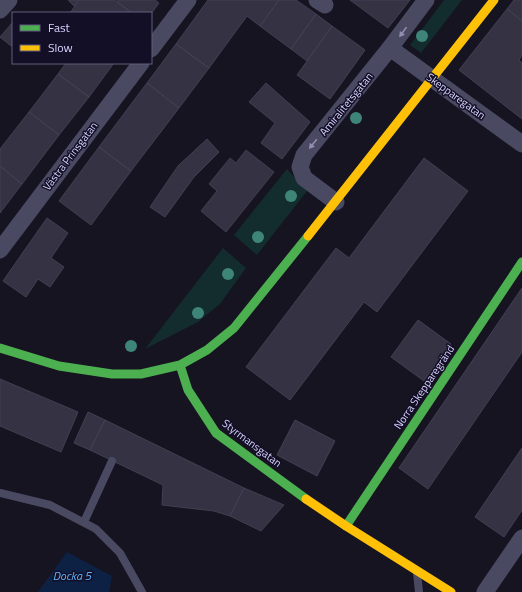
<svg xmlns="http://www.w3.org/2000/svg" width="522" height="592" viewBox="0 0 522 592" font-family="'Titillium Web',sans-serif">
<rect width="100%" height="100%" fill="#161421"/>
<path fill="#132c2d" d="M444 0H462L421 53 410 45Z
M287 169 307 191 257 255 234 235Z
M223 248 246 268 220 304 198 322 145 349Z"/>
<path fill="#0d2144" d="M67 552 112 576 109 592H38Z"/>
<path fill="#343243" stroke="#433f54" d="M68 0H79L74 6Z
M79 0H115L132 13H70Z
M118 0H155L159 3 151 14 132 13 117 2Z
M208 0H279L260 26 247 16 209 68 176 44Z
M279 0H296L316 14 291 49 260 26Z
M350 0H410L388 28Z
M514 0H522V21L507 9Z
M507 9 522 21V55L519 60 522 63V119L459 70Z
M316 14 332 26 307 61 291 49Z
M13 22V44L11 46 0 37Z
M332 26 365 50 330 99 297 75Z
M176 44 209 68 179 108 147 83Z
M66 63H114L89 97 58 74Z
M58 74 89 97 59 135 29 112Z
M147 83 179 108 131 171 99 147Z
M266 83 310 122 282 159 261 143 275 123 249 102Z
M29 112 59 135 22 184 0 166V149Z
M207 139 219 152 194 177 165 217 150 207 178 166Z
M99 147 131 171 91 225 59 201Z
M246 150 274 172 226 232 201 211 217 191 209 184 230 158 236 163Z
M424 158 468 191 377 312 364 302 290 400 246 367 336 248 349 258Z
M0 166 22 184 0 213Z
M47 218 68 233 51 258 64 267 50 287 38 279 26 297 3 281Z
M522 288V352L428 489 399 468Z
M418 320 451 344 424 381 391 357Z
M0 379 78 412 61 452 0 426Z
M88 412 105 420 90 450 74 443Z
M105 420 244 488 230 516 214 511 162 505 163 485 90 450Z
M295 420 335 441 317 476 277 455Z
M522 448V510L504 537 475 517Z
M244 488 284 505 261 531 230 516Z"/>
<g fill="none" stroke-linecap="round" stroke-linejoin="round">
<path stroke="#4a4962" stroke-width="8" d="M0 493 50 505 96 529 120 553 142 592
M84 522 112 461
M417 573 419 592"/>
<path stroke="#4a4962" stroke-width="17" d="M317 0 325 5
M0 10 9 0
M390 48 522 144
M151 49 188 0
M336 202 304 178 300 167 304 155 390 48 426 0
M0 250 141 63
M485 592 522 538"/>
<path stroke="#4caf50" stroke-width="9" d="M0 348 59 366 112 374H141L180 365 207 350 234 328 308 236
M180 365 188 390 216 433 306 499
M346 526 522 262"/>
<path stroke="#ffc107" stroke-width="9" d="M308 236 494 0
M306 499 346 526 451 592"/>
</g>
<g fill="#3e8478">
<circle cx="422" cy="36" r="6"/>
<circle cx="356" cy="118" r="6"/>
<circle cx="291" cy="196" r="6"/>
<circle cx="258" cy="237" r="6"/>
<circle cx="228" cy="274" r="6"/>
<circle cx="198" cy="313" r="6"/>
<circle cx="131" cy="346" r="6"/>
</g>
<defs><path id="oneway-solid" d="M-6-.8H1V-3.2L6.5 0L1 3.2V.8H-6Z"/></defs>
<g fill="#928eb0">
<use href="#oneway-solid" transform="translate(403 32) rotate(126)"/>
<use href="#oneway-solid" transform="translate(313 144) rotate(129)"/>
</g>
<g text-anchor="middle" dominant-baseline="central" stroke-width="3" stroke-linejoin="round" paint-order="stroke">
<g font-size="11" fill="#d9d4ff" stroke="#130f26">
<text transform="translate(456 96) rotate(36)">Skepparegatan</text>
<text transform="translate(346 104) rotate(-51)">Amiralitetsgatan</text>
<text transform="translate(70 156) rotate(-53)">Västra Prinsgatan</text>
<text transform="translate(424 387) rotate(-56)">Norra Skepparegränd</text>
<text transform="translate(252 443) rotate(37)">Styrmansgatan</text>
</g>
<g font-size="12" font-style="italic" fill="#62b6ff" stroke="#130f26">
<text x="72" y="575">Docka 5</text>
</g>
</g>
<rect x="12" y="12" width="140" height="52" fill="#130f26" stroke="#625e7d"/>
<rect x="20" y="25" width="20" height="6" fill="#4caf50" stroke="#625e7d"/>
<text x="48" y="32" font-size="12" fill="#d9d4ff">Fast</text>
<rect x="20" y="45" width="20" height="6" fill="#ffc107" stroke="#625e7d"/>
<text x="48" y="52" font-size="12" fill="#d9d4ff">Slow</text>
</svg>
